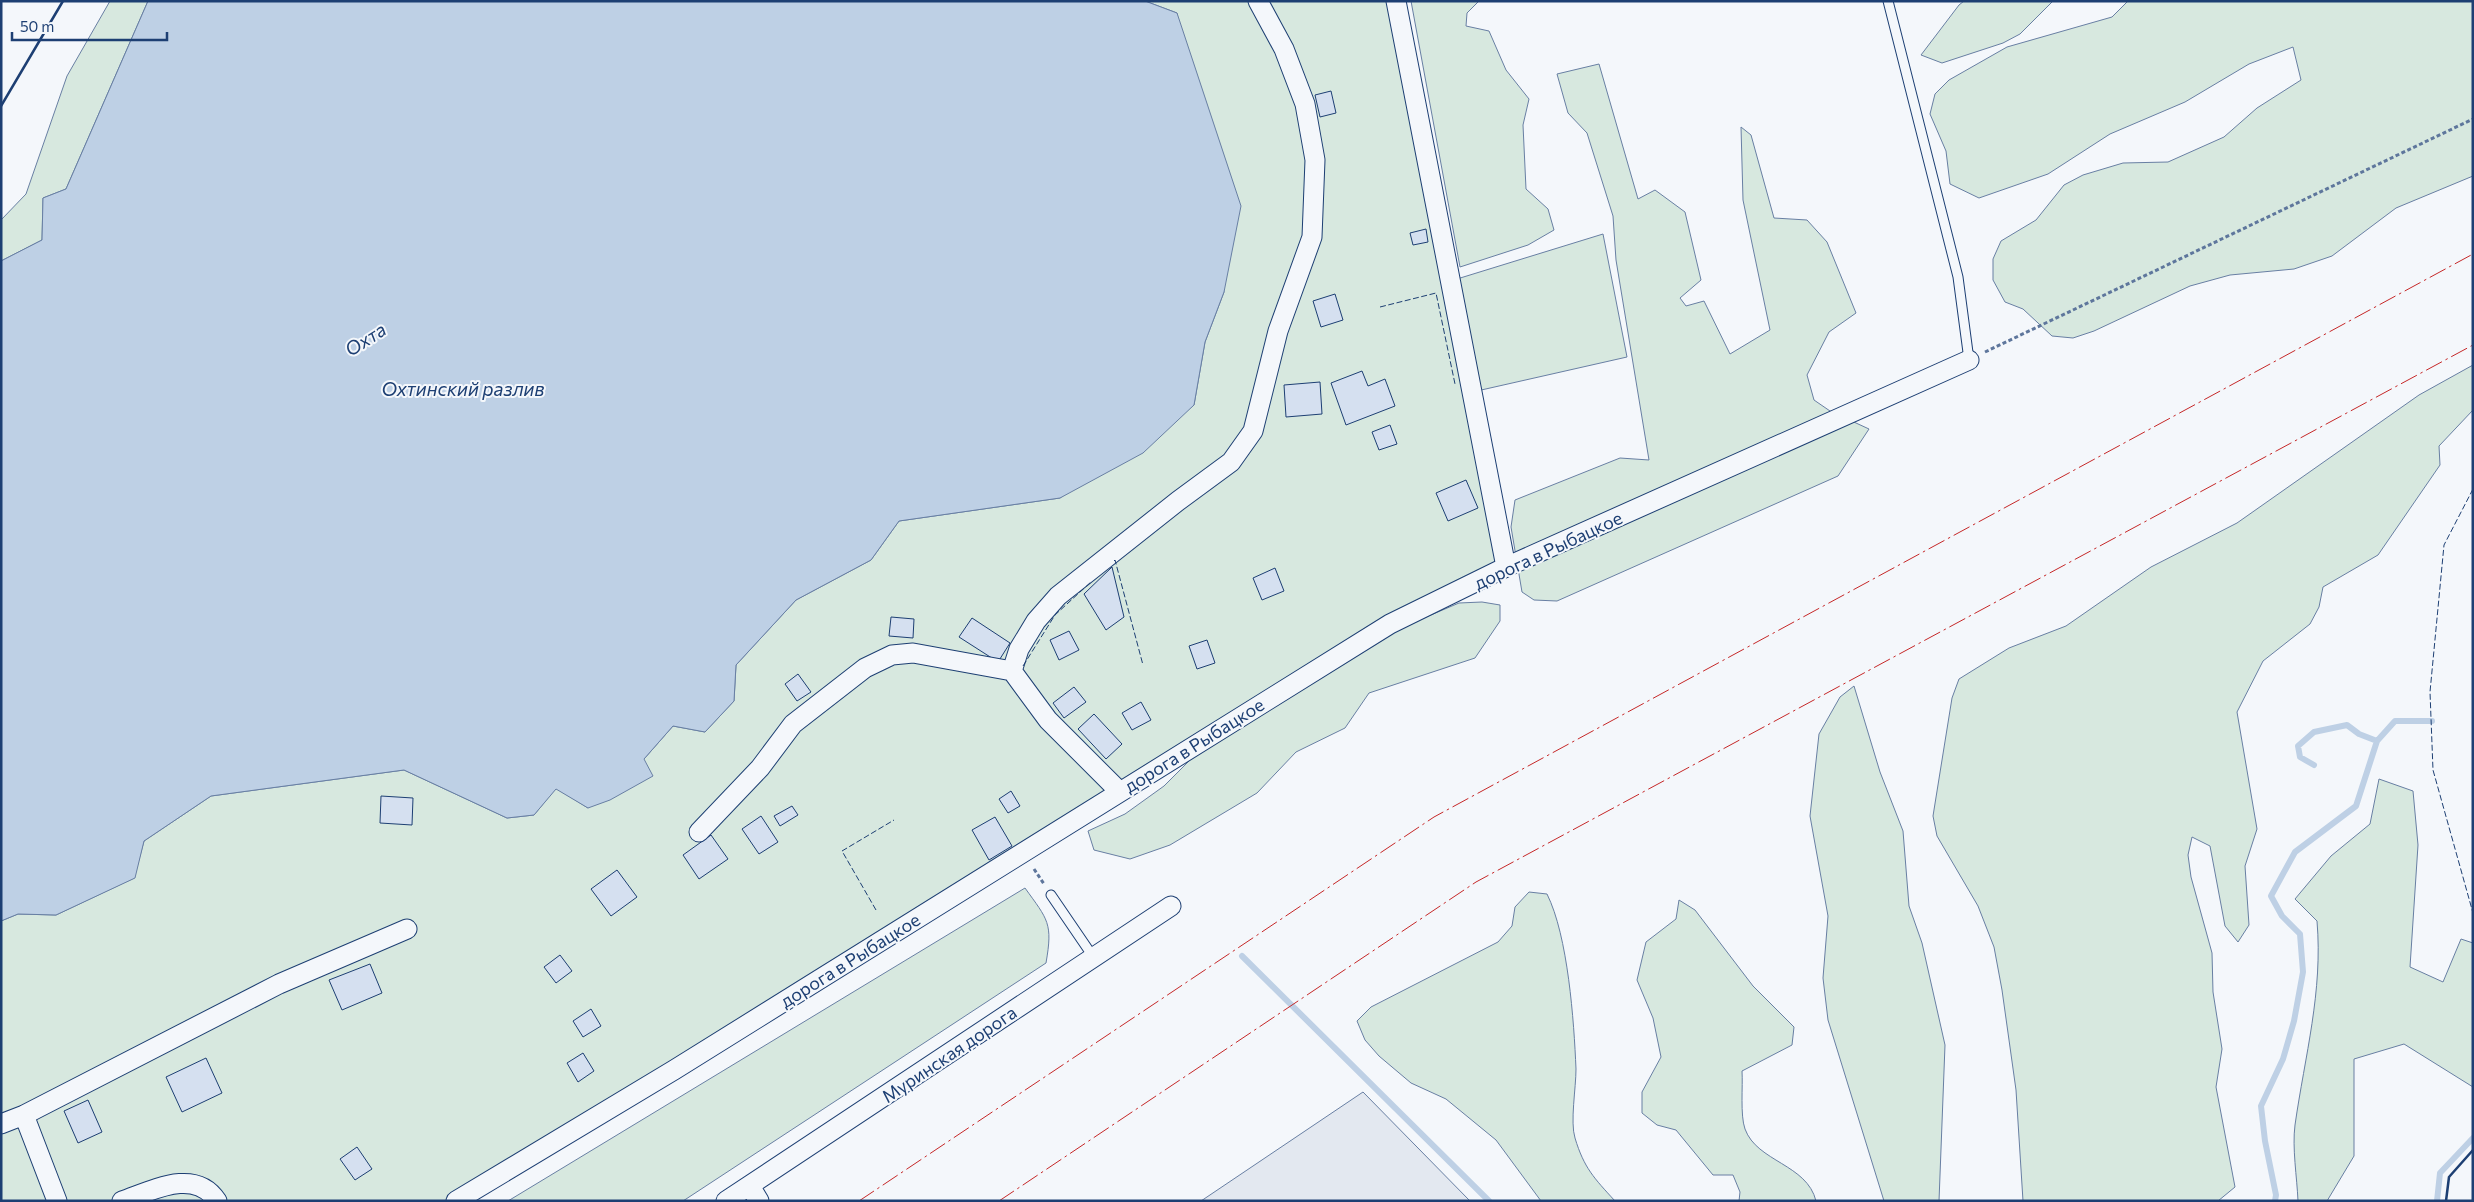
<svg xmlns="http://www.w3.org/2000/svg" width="2474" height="1202" viewBox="0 0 2474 1202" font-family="Commissioner,sans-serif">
<rect width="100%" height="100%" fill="#f4f7fb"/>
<path fill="#d7e8df" stroke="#687fa3" d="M110 1H148L66 189 43 198 42 240 1 261V220L26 194 67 76Z
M1145 1H1400L1444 283 1603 234 1627 357 1468 393 1496 565 456 1201H1V921L18 914 56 915 134 878 144 841 211 796 404 770 507 818 534 815 556 788 588 808 644 759 673 726 705 732 734 701 736 665 796 600 871 560 899 521 1060 498 1194 405 1205 342 1224 292 1177 13Z
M1411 1H1479L1467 13 1466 26 1489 31 1506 70 1529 99 1523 125 1526 189 1548 209 1554 230 1528 245 1460 267Z
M1964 1H2053L2020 34 2003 43 1942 63 1921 55 1959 5Z
M2128 1H2473V176L2396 208 2332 256 2294 269 2230 275 2190 286 2094 331 2073 338 2052 336 2023 309 2005 302 1993 280V259L2001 241 2036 220 2064 185 2083 175 2123 163 2168 162 2224 137 2257 108 2301 80 2293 47 2249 64 2185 102 2110 134 2048 174 1979 198 1950 184 1946 151 1930 114 1935 94 1949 80 2007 47 2112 17Z
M1599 64 1638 199 1655 190 1685 212 1701 280 1680 298 1686 306 1704 301 1730 354 1770 330 1743 200 1741 127 1751 135 1774 218 1807 220 1827 242 1856 313 1829 332 1807 375 1814 400 1830 411 1869 429 1838 476 1557 601 1534 600 1522 592 1511 527 1515 500 1620 458 1649 460 1616 260 1613 216 1587 133 1568 113 1557 74Z
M2473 365V410L2439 446 2440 465 2378 555 2323 587 2319 607 2310 624 2263 661 2237 712 2257 829 2245 866 2249 925 2238 942 2225 926 2210 846 2192 837 2188 855 2191 877 2212 953 2213 992 2222 1049 2216 1087 2235 1187 2218 1201H2023L2016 1090 2002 990 1994 947 1978 906 1937 836 1933 816 1952 698 1959 679 2009 648 2066 626 2151 567 2237 523 2419 395Z
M1482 602 1500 605V621L1475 658 1369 693 1345 728 1296 752 1257 793 1170 845 1130 859 1094 850 1088 831 1125 814 1164 786 1196 754 1393 631 1459 603Z
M1854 686 1880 772 1903 831 1909 906 1922 943 1945 1045 1939 1201H1884L1828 1020 1823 978 1828 916 1810 816 1819 734 1840 697Z
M2379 779 2413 791 2418 845 2410 967 2443 982 2461 939 2473 943V1087L2404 1044 2354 1059V1156L2327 1201H2298C2297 1177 2292 1148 2295 1125 2305 1055 2323 992 2317 921L2295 899 2331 856 2370 824Z
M1025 888C1048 920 1053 923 1046 963L683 1201H508Z
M1529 892 1547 894C1568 936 1574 1021 1576 1069 1576 1088 1570 1122 1575 1138 1584 1168 1594 1178 1615 1201H1541L1496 1140 1446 1099 1411 1083 1379 1056 1365 1040 1357 1021 1371 1007 1498 942 1512 926 1515 907Z
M1679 900 1695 910 1753 986 1794 1027 1792 1045 1742 1071C1743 1086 1740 1115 1745 1129 1757 1162 1807 1164 1816 1201H1739L1740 1192 1733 1175H1713L1676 1130 1657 1125 1642 1113V1092L1661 1057 1653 1018 1637 980 1646 942 1676 919Z"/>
<path fill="#e3e8f0" stroke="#687fa3" d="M1363 1092 1470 1201H1201Z"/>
<path fill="#bed0e5" stroke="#687fa3" d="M148 1H1145L1177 13 1241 206 1224 292 1205 342 1194 405 1143 453 1060 498 899 521 871 560 796 600 736 665 734 701 705 732 673 726 644 759 653 776 610 800 588 808 556 789 534 815 507 818 404 770 211 796 144 841 135 878 56 915 18 914 1 921V261L42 240 43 198 66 189Z"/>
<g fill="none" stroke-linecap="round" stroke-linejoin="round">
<path stroke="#bed0e5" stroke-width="6" d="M2314 765 2300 757 2298 746 2314 732 2347 725 2359 734 2377 741
M1242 956 1489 1201
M2275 1201 2276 1195 2265 1141 2261 1106 2283 1059 2294 1021 2303 972 2300 934 2282 916 2271 896 2295 852 2356 806 2377 741 2395 721H2432
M2437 1201 2440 1173 2473 1138"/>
</g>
<path fill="#d5e0f0" stroke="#1d3f73" d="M1331 91 1336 113 1320 117 1315 95Z
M1426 229 1428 242 1413 245 1410 233Z
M1335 294 1343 320 1321 327 1313 301Z
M1362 371 1368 386 1385 379 1395 406 1346 425 1331 383Z
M1320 382 1322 414 1286 417 1284 385Z
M1390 425 1397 444 1379 450 1372 432Z
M1466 480 1478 508 1448 521 1436 493Z
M1112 567 1124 617 1106 630 1084 594Z
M1275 568 1284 591 1262 600 1253 578Z
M891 617 914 619 913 638 889 636Z
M972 618 1010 643 998 662 959 637Z
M1069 631 1079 650 1059 660 1050 640Z
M1207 640 1215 663 1197 669 1189 646Z
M798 674 811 692 797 701 785 684Z
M1074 687 1086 702 1064 718 1053 703Z
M1141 702 1151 720 1132 730 1122 713Z
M1094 714 1122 744 1106 759 1078 729Z
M1011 791 1020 806 1008 813 999 799Z
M381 796 413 798 412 825 380 823Z
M792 806 798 815 780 826 774 816Z
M761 816 778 842 759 854 742 829Z
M995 817 1012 846 989 860 972 830Z
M711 835 728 859 699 879 683 855Z
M617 870 637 897 611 916 591 889Z
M560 955 572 971 556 983 544 967Z
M370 964 382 993 342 1010 329 980Z
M591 1009 601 1026 583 1037 573 1021Z
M583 1053 594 1071 578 1082 567 1063Z
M206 1058 222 1093 182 1112 166 1077Z
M88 1100 102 1132 78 1143 64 1111Z
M357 1147 372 1169 355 1180 340 1159Z"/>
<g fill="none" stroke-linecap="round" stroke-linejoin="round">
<g stroke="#1d3f73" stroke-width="11">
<path id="service" d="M1888 1 1958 277 1969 360
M1051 895 1094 958"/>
</g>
<g stroke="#1d3f73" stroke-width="21">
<path id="minor" d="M1396 1 1506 567
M1012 671 1048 720 1119 791
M699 832 760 768 793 724 865 668 892 655 913 653 1012 671 1019 649 1036 621 1058 596 1178 501 1231 462 1253 431 1278 331 1312 237 1315 160 1305 104 1284 49 1258 1
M24 1115 57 1201
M1 1124 24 1115 279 984 407 929
M750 1186 759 1201
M122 1201C151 1191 195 1167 217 1201
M456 1201 674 1070 1390 624 1506 567 1969 360
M726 1201 1171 906"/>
</g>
<path stroke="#5e769c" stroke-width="3" stroke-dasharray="4 2.5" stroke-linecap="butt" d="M1985 352 2473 119
M1034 869 1044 884"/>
<use href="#service" stroke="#f4f7fb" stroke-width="9"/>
<use href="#minor" stroke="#f4f7fb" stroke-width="19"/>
<path stroke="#1d3f73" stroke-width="1" stroke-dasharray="6 2.5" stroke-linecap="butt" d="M1380 307 1436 293 1455 384
M2473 489 2444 545 2430 692 2433 770 2473 913
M1114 561 1115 560 1143 665
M1023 666 1055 615 1092 581
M876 910 842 851 894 820"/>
<path stroke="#1d3f73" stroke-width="2.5" d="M1 106 63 1
M2446 1201 2449 1177 2473 1150"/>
<path stroke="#c62828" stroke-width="1" stroke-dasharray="18 4 2.5 4" stroke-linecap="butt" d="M859 1201 1434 817 2473 254
M999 1201 1476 882 2473 345"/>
</g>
<g text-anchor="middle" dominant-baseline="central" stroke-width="4" stroke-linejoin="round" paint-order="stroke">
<g font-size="18" fill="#1d3f73" stroke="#f4f7fb">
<text transform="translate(1548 550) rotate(-25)">дорога в Рыбацкое</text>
<text transform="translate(1194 745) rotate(-32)">дорога в Рыбацкое</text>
<text transform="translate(850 960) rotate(-32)">дорога в Рыбацкое</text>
<text transform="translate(949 1054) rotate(-34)">Муринская дорога</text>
</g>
<g font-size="19" font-style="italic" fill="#1d3f73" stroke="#f4f7fb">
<text transform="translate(365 339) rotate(-33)">Охта</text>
<text x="463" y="388">Охтинский разлив</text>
</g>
</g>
<rect width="2474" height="1202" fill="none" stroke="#1d3f73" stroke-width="5"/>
<path d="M12 32v8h155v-8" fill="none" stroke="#1d3f73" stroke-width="2.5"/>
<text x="20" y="32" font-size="15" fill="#1d3f73" stroke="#f4f7fb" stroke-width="4" paint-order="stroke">50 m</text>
</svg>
